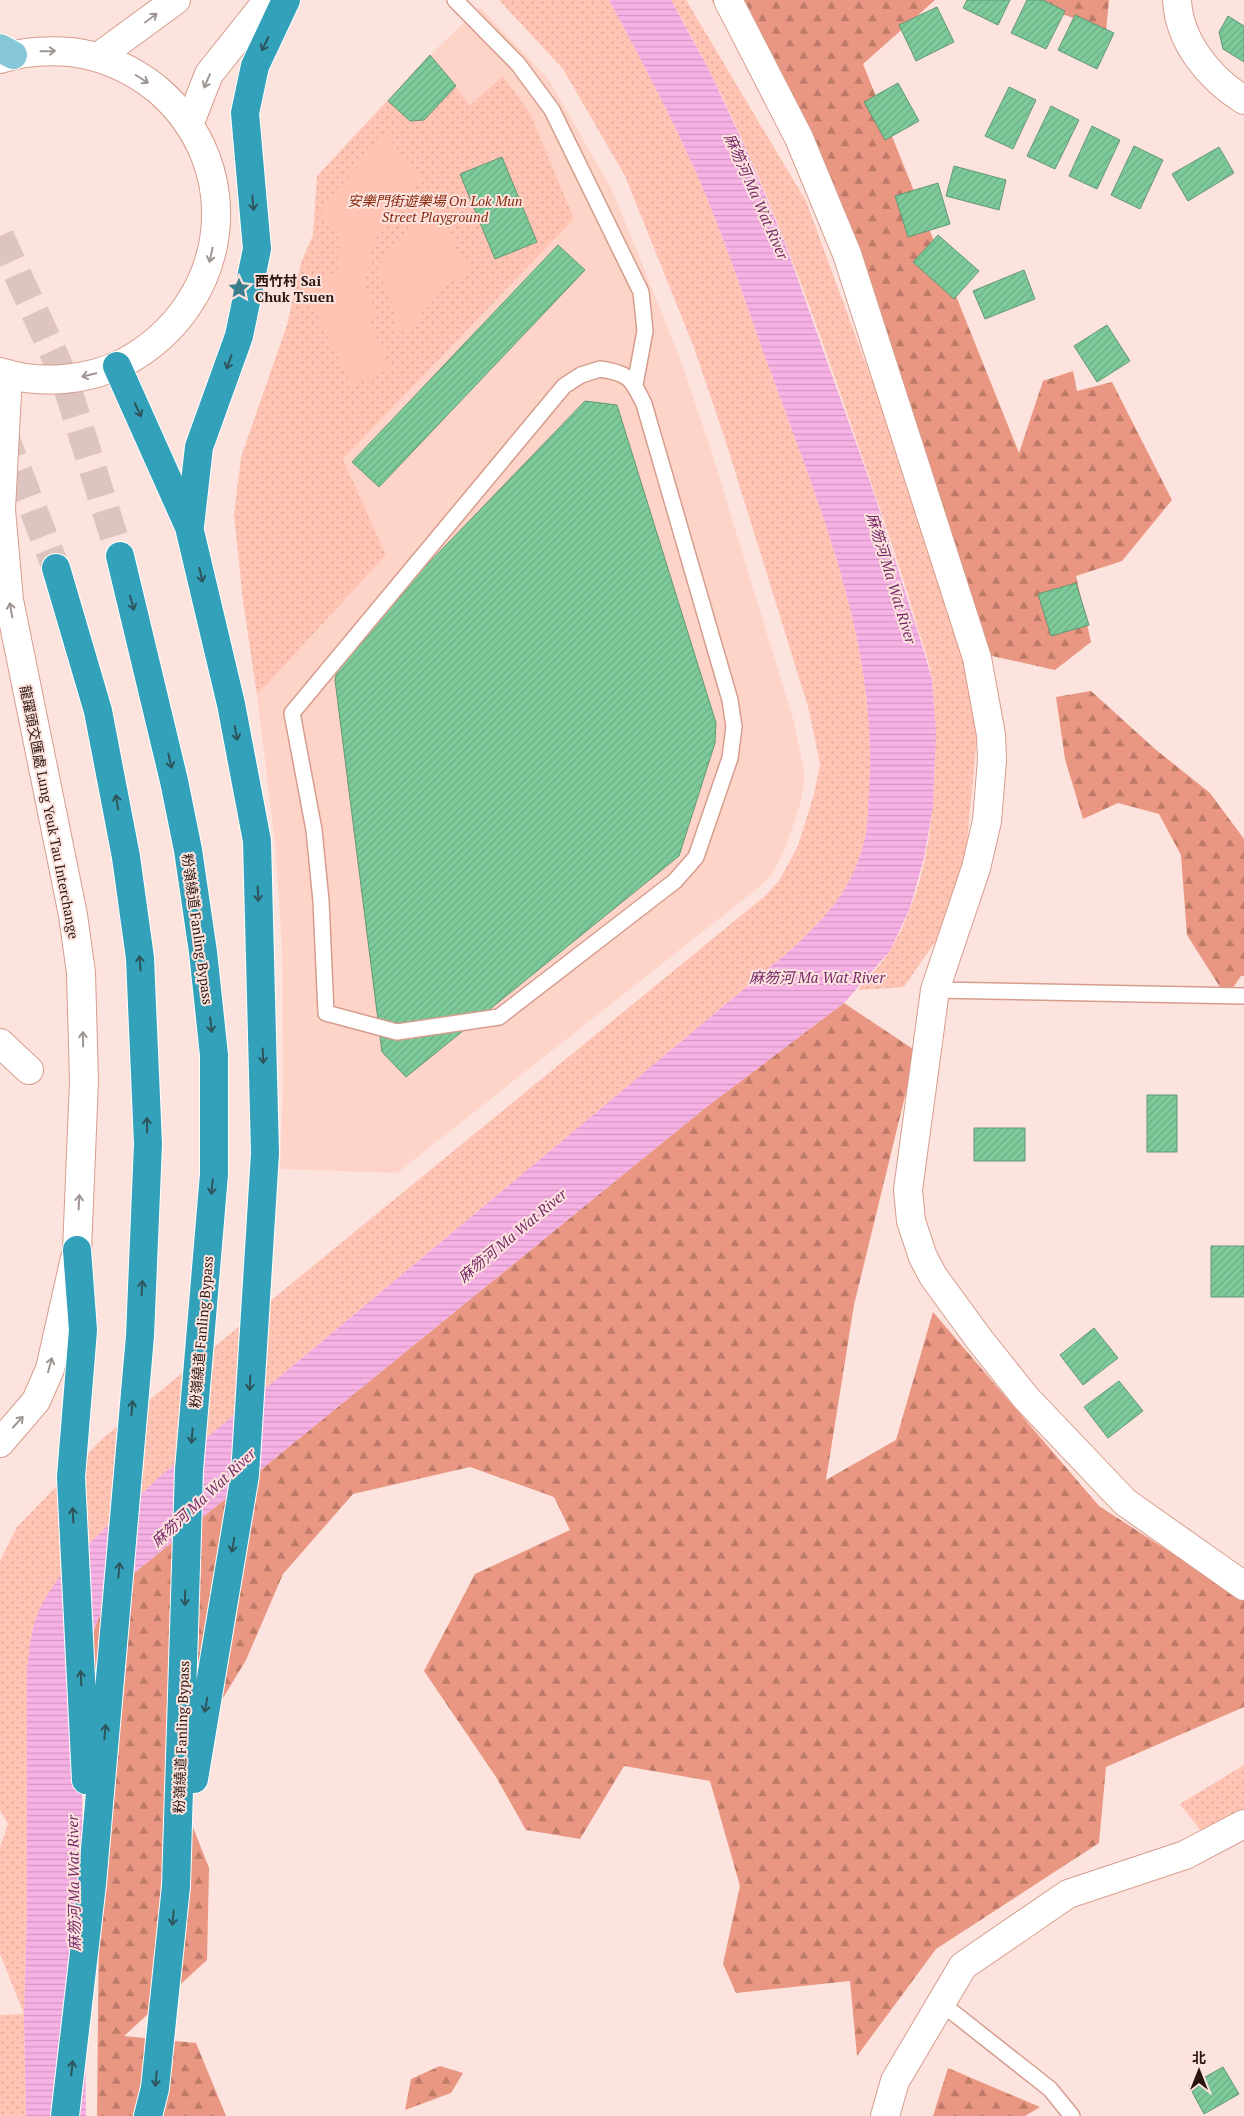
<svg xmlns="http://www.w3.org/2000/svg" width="1244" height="2116" viewBox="0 0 1244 2116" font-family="'PT Serif','Noto Sans SC',serif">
<defs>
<pattern id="grass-dots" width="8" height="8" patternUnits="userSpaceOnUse" patternTransform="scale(1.25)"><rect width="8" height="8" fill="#ffc4b4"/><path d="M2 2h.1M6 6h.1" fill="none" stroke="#dba89a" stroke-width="1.8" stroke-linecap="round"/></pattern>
<pattern id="forest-firs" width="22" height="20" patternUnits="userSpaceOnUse" patternTransform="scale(1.25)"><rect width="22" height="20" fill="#e99782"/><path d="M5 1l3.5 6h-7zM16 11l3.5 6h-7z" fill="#bd7a69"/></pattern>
<pattern id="water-rules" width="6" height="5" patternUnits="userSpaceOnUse" patternTransform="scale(1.25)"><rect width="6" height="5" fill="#f6b1e5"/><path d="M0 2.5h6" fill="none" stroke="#d397c3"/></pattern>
<pattern id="building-hatch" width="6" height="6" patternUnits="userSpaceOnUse" patternTransform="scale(1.25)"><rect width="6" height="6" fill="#7dca9a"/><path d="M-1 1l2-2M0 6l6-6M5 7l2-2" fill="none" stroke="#6cad84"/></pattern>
</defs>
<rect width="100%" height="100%" fill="#fde3dd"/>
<path fill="#fed4c9" d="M480 7 549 80 611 188 634 244 679 356 711 450 794 722 805 776 800 805 786 846 772 874 758 888 397 1173 280 1169 283 1083 282 944 275 843 257 695 386 555 343 459 574 219 530 113 503 76 470 105 430 55Z"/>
<path fill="url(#grass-dots)" d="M499 0H609C641 59 672 118 699 179 727 244 749 314 774 381 822 512 879 650 869 792 868 808 868 824 865 838 854 887 828 915 793 948L156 1480 109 1524 82 1553 32 1632 27 1668V1909L24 2015 26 2116H0V2015L24 2014 0 1954V1847L8 1824 0 1810V1561L17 1527 103 1438 765 896 779 881 798 846 814 794 820 764 809 710 725 439 693 345 625 176 563 69Z
M671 0H686L806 201 936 555 979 718 961 904 904 987 858 990C868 977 883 963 891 949 931 881 937 798 934 722 933 708 934 693 932 679 929 658 920 638 915 618 900 568 884 519 867 471 812 310 757 148 671 0Z
M430 55 470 105 503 76 530 113 574 219 343 459 386 555 257 695 243 601 234 515 241 457 287 325 301 263 313 235 317 176Z
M1244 1765V1818L1207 1839 1180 1804Z"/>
<path fill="url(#forest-firs)" d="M712 0H935L863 64 1019 453 1043 381 1073 371 1077 391 1112 382 1172 500 1122 561 1076 576 1091 642 1055 670 970 651 818 190Z
M1027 0H1109L1106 31Z
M1091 691 1155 749 1210 793 1244 839V976H1241L1228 995 1220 987 1187 935 1181 855 1159 814 1118 803 1083 819 1065 759 1056 697Z
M844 1003 916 1051 854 1305 826 1480 896 1440 933 1312 1099 1506 1244 1600V1707L1106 1767 1099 1843 936 1949 857 2056 850 1981 736 1993 723 1964 740 1886 710 1781 624 1766 580 1839 526 1830 496 1777 424 1671 475 1574 570 1530 554 1497 470 1467 353 1494 283 1574 246 1660 174 1779 209 1868 207 1960 124 2036 196 2043 226 2116H97L100 1814 87 1648 99 1617 110 1598 128 1578 705 1108Z
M440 2066 463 2073 451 2093 405 2110 411 2079Z
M948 2068 1040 2107 1025 2116H933Z"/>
<path fill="#ffc4b4" d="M386 134 422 181 375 232 364 286 377 315 369 320 390 367 352 386 304 289 337 271 343 245 320 209Z
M421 196 436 197 445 204V220L455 249 468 259 469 272C443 284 424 304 413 331L401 332 394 329V312L390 296 380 278 382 261 413 230V209Z"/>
<path fill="url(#water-rules)" d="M609 0H671L709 70 747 151 785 243 875 496 926 658 932 679 936 733 933 807 924 858 910 908 890 951 844 1003 705 1108 128 1578C86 1623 86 1653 81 1711L86 2116H26L24 2015 27 1909V1668C30 1647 31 1627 40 1608 65 1558 118 1519 156 1480L793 948C828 915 854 887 865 838 868 824 868 808 869 792 879 650 822 512 774 381 749 314 727 244 699 179 672 118 641 59 609 0Z"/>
<path fill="url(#building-hatch)" stroke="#649776" d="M967 0H1010L998 25 963 8Z
M1027 0H1043L1065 11 1046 49 1011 33Z
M937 7 954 42 916 61 899 25Z
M1075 15 1114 33 1097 69 1058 50Z
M1228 16 1244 26V62L1223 49 1219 32Z
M430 55 456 86 424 120 410 121 388 101Z
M898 83 919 121 885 140 864 102Z
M1009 87 1036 100 1013 149 985 136Z
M1051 106 1079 120 1055 169 1027 156Z
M1092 126 1120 140 1097 189 1069 176Z
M1134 146 1163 160 1140 209 1111 195Z
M1219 147 1234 173 1188 201 1172 174Z
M502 157 537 242 495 259 460 174Z
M954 166 1006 180 999 210 946 196Z
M938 183 950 224 908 237 895 196Z
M938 235 979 271 954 299 913 262Z
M558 245 585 270 379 487 352 462Z
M1024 270 1035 299 985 319 973 291Z
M1107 325 1130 361 1097 382 1074 346Z
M585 401 617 405 716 723 715 743 679 856 406 1077 382 1052 335 680 340 655Z
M1076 583 1089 625 1051 636 1038 594Z
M1147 1095H1177V1152H1147Z
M974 1128H1025V1161H974Z
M1211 1246H1244V1297H1211Z
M1094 1328 1118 1358 1083 1385 1060 1355Z
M1119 1381 1143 1411 1108 1438 1084 1407Z
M1223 2067 1239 2094 1204 2114 1189 2086Z"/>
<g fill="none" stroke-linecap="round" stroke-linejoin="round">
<path stroke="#ddc4be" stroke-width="28" stroke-dasharray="28 14" stroke-linecap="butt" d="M0 236 63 374 120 556
M3 432 56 568"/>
<g stroke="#d69d8d" stroke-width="18">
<path id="service" d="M455 0 518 64 552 110 641 292 645 331 635 385
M600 369C629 373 632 379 644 404L730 700 734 727 730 758 696 857 675 881 499 1017 397 1032 326 1013 321 901 314 830 292 713 564 386 581 375Z
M935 990 1244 996
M941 2003 1050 2089 1072 2116"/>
</g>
<g stroke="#d69d8d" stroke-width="30">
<path id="minor" d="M728 0 799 138 847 254 977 658 991 735 992 760 987 821 976 868 935 990 908 1190 911 1221 923 1257 933 1276 979 1339 1026 1398 1125 1502 1244 1586
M1177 0C1179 42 1210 79 1244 100
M0 1043 29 1070
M885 2116 895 2081 963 1966 1068 1894 1185 1855 1244 1824"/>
</g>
<g stroke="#d69d8d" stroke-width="30">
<path id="tertiary" d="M0 1443 36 1401 50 1369 75 1258"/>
</g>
<g stroke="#d69d8d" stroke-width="30">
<path id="secondary" d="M98 57 176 0
M0 59C23 51 47 50 71 52 103 56 132 69 157 89 249 168 230 305 125 362 88 381 40 385 0 372
M189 125 209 74 268 0
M8 374 1 510 9 600 73 915 81 973 84 1081 77 1250"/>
</g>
<g stroke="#fff" stroke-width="30">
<path id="primary" d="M0 48 13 55"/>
</g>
<g stroke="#fff" stroke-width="30">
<path id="motorway" d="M117 366 189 527 231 704 257 841 265 1153 245 1475 194 1779
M190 526 199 447 239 336 257 249 245 113 255 66 286 0
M120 556 174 781 188 850 203 952 214 1055V1174L189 1470 176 1886 155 2088 148 2116
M56 568 98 711 126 857 140 958 148 1144 140 1336 92 1884 65 2116
M77 1250 83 1330 71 1477 86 1780"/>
</g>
<use href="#service" stroke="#fff" stroke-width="15"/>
<use href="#minor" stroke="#fff" stroke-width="28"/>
<use href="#tertiary" stroke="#fff" stroke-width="28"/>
<use href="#secondary" stroke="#fff" stroke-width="28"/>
<use href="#primary" stroke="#85c7d6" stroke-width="28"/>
<use href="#motorway" stroke="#33a1ba" stroke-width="28"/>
</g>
<defs><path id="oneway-shaft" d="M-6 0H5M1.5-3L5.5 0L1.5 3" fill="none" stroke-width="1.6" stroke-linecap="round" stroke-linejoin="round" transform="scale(1.25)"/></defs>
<g stroke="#9f9693">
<use href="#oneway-shaft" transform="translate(151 18) rotate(-37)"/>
<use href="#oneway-shaft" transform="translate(48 51) rotate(-1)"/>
<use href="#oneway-shaft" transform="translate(142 79) rotate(32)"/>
<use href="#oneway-shaft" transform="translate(207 81) rotate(113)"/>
<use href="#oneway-shaft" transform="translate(211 255) rotate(102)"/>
<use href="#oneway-shaft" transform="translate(89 375) rotate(166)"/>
<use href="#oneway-shaft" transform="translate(11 610) rotate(-100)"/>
<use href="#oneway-shaft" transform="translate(83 1039) rotate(-91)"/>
<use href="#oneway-shaft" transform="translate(79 1202) rotate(-87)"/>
<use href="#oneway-shaft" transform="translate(50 1365) rotate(-75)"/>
<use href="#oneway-shaft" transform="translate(18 1422) rotate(-47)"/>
</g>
<g stroke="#2e545c">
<use href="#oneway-shaft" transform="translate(265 44) rotate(116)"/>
<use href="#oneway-shaft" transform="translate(253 203) rotate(85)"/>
<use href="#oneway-shaft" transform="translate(229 362) rotate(110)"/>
<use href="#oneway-shaft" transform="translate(138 410) rotate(65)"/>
<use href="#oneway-shaft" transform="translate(201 575) rotate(77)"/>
<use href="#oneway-shaft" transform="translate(132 603) rotate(75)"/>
<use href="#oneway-shaft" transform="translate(236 733) rotate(79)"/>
<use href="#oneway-shaft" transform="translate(170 761) rotate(77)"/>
<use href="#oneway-shaft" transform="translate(117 802) rotate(-99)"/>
<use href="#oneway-shaft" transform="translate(258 894) rotate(88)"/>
<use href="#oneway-shaft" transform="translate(140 963) rotate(-95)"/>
<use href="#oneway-shaft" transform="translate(211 1025) rotate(84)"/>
<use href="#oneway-shaft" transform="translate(263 1056) rotate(88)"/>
<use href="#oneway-shaft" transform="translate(147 1125) rotate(-91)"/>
<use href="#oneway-shaft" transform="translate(212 1187) rotate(96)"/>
<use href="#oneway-shaft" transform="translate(142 1288) rotate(-87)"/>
<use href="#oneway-shaft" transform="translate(250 1383) rotate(93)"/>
<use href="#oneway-shaft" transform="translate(132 1408) rotate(-85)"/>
<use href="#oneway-shaft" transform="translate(192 1436) rotate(95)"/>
<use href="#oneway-shaft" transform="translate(73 1515) rotate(-93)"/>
<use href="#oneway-shaft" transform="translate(233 1545) rotate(100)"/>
<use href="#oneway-shaft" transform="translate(119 1570) rotate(-85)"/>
<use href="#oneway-shaft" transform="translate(185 1598) rotate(92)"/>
<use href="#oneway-shaft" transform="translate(81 1678) rotate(-93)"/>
<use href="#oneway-shaft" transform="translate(206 1705) rotate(100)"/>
<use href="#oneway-shaft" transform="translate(105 1732) rotate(-85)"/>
<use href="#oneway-shaft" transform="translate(173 1918) rotate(96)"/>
<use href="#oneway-shaft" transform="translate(72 2068) rotate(-84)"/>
<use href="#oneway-shaft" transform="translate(156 2079) rotate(96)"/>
</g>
<defs>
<g id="sight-bare" transform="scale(1.725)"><path d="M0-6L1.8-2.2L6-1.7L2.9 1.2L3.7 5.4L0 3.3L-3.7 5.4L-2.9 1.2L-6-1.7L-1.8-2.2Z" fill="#3a7d8d" stroke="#fde3dd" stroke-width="2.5" paint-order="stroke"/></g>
</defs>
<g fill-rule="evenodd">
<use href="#sight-bare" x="239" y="288"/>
</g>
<g text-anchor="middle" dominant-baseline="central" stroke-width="4" stroke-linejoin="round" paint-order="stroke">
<g font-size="14" font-style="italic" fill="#88290e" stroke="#fde3dd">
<text x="435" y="200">安樂門街遊樂場 On Lok Mun<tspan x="435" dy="16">Street Playground</tspan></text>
</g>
<g font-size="14" font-weight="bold" fill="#2a150f" stroke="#fde3dd" text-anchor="start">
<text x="255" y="280">西竹村 Sai<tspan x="255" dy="16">Chuk Tsuen</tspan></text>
</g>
<g font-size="14" fill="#2a150f" stroke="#fde3dd">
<text transform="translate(50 812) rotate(79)">龍躍頭交匯處 Lung Yeuk Tau Interchange</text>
<text transform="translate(198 929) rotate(82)">粉嶺繞道 Fanling Bypass</text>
<text transform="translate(201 1332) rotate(-85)">粉嶺繞道 Fanling Bypass</text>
<text transform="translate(181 1737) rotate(-88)">粉嶺繞道 Fanling Bypass</text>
</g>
<g font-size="15" font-style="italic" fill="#762868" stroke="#fde3dd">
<text transform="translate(757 196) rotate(66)">麻笏河 Ma Wat River</text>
<text transform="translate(892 578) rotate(73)">麻笏河 Ma Wat River</text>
<text x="817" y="977">麻笏河 Ma Wat River</text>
<text transform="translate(512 1235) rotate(-40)">麻笏河 Ma Wat River</text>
<text transform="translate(203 1497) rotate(-43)">麻笏河 Ma Wat River</text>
<text transform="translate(73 1883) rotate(-91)">麻笏河 Ma Wat River</text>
</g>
</g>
<g transform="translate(1199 2071)" stroke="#fde3dd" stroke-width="4" paint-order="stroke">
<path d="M0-4L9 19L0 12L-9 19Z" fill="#2a150f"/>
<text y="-8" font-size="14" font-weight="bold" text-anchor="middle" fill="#2a150f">北</text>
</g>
</svg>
